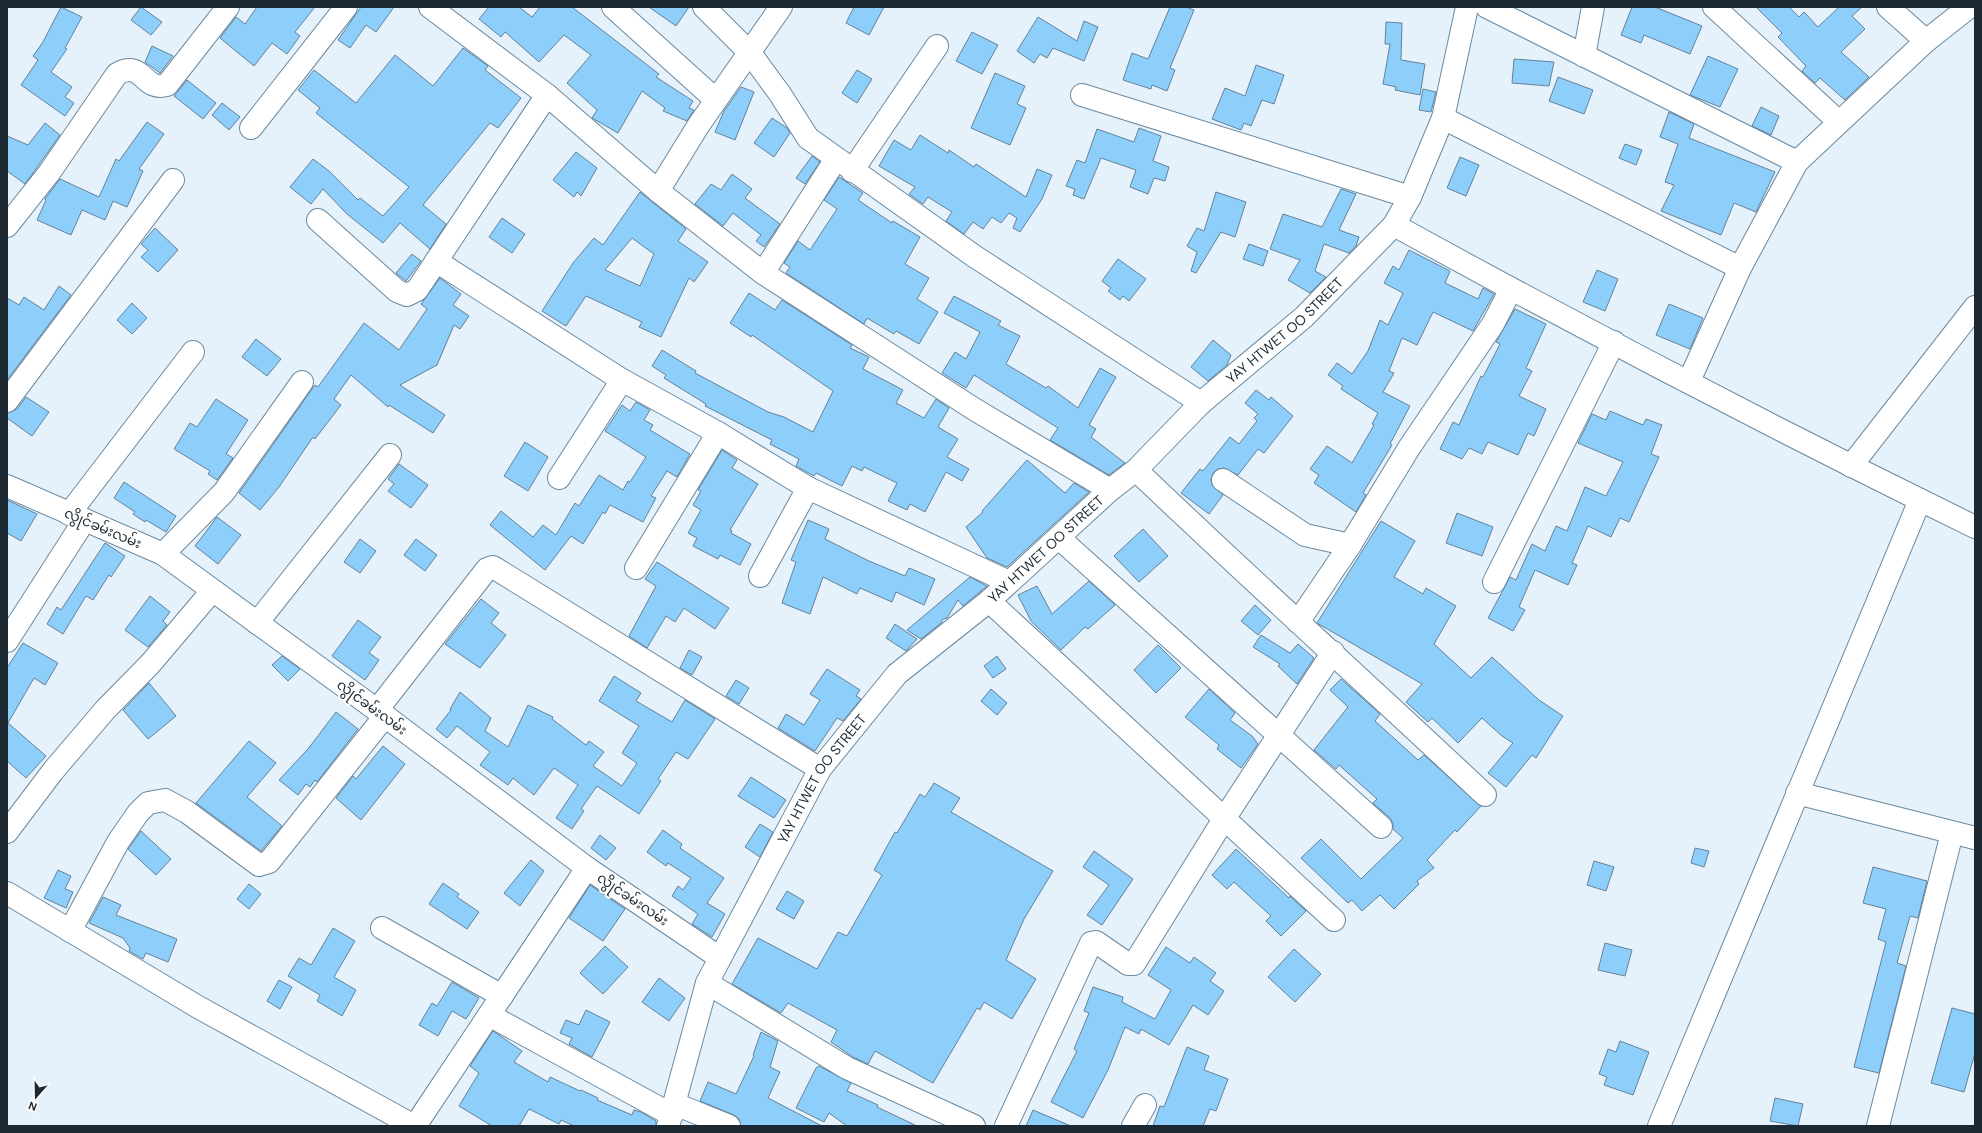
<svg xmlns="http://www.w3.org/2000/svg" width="1982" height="1133" viewBox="0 0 1982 1133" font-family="'DM Sans','Noto Sans Myanmar',sans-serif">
<rect width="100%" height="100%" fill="#e5f2fc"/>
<path fill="#8ecefb" stroke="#638298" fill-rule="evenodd" d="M61 7 82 17 65 48 67 49 51 72 72 87 65 97 74 103 65 116 21 85 38 60 33 56 43 42Z
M141 7 162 22 151 35 131 20Z
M257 7H315L295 32 300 36 287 54 272 43 254 66 220 38 236 17 245 24Z
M361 7H394L376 32 366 25 350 48 338 40Z
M489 7H519L532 17 540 7H572L659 74 656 77 693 101 689 108 694 110 687 121 663 111 665 108 642 91 618 133 592 118 597 110 567 83 591 55 564 35 539 62 505 32 501 37 479 19Z
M649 7H689L676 26Z
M854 7H884L869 35 846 23Z
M1170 7H1186L1194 10 1170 68 1175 70 1167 91 1152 85 1151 89 1123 80 1132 53 1148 59Z
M1632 7H1655L1702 26 1690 54 1644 35 1641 43 1621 35Z
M1756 7H1789L1799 17 1804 12 1818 27 1839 7H1862L1852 16 1865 29 1841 52 1869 77 1845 100 1820 78 1815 83 1802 71 1806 66 1778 37 1782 33Z
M1038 17 1077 41 1084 21 1098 27 1084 61 1053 48 1047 58 1040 54 1034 63 1017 51Z
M1386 22 1402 23 1401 60 1425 64 1420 95 1395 90 1396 87 1383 84 1390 44H1385Z
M972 32 998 45 982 74 956 61Z
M152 46 173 56 160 73 145 62Z
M463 48 488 66 485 70 521 98 498 128 490 123 423 205 446 224 430 249 400 223 383 243 347 214 323 189 311 204 290 187 313 159 329 171 358 200 360 198 383 216 409 187 316 113 320 108 298 90 314 70 356 103 395 55 433 86Z
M1708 56 1738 69 1720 107 1690 95Z
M1514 59 1554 62 1549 86 1512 83Z
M1256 65 1284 75 1274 104 1262 100 1251 126 1244 123 1241 130 1212 119 1225 88 1245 96Z
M857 70 872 79 857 103 842 93Z
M995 73 1025 86 1017 104 1026 108 1010 145 971 128Z
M1558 77 1593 90 1584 114 1549 101Z
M187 80 216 103 203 119 174 96Z
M741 87 754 92 735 140 715 132 724 111Z
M1423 89 1436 92 1431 112 1419 110Z
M222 103 240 117 229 130 212 115Z
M1761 107 1779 116 1771 135 1752 126Z
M1669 112 1694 124 1689 138 1775 172 1756 212 1734 203 1721 235 1661 211 1674 185 1665 182 1678 144 1660 137Z
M772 118 787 128 790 133 774 157 754 143Z
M147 122 164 134 139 169 143 171 127 207 113 201 105 220 82 210 71 235 37 220 46 200 45 199 60 179 99 197 116 159 119 161Z
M45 123 60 135 25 184 7 171V136L28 145Z
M1139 128 1161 136 1153 161 1169 167 1165 181 1154 178 1148 194 1130 187 1136 170 1101 158 1084 199 1073 195 1075 189 1066 186 1077 160 1085 163 1097 129 1134 142Z
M920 135 948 153 949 150 974 167 976 164 1026 197 1037 169 1052 175 1042 199 1020 232 1013 228 1017 218 1009 213 1001 223 992 217 983 229 973 222 964 234 946 221 952 212 928 197 923 204 909 194 915 187 879 166 894 140 911 150Z
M1625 144 1642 150 1636 165 1619 158Z
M576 152 597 168 581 196 577 192 574 197 553 180Z
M812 156 820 162 805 184 796 178Z
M1460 157 1479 165 1466 196 1447 188Z
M732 174 752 189 745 198 780 224 764 247 756 241 761 235 733 213 723 226 695 204 711 184 721 190Z
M839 177 863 193 858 200 892 223 893 221 920 237 905 264 929 278 917 299 938 312 919 344 896 331 894 334 867 318 864 324 786 273 790 267 784 263 798 241 810 250 837 209 824 200Z
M1341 189 1356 194 1339 230 1359 237 1356 246 1349 253 1324 244 1315 271 1326 277 1310 293 1288 280 1300 260 1270 249 1283 214 1322 227Z
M640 192 686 229 678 241 708 262 694 282 689 278 661 337 639 327 642 322 586 296 566 326 542 311 573 263 594 238 603 245ZM632 238 654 254 640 286 605 270Z
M1216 192 1246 202 1235 237 1221 232 1196 273 1191 271 1197 252 1187 246 1197 228 1204 231Z
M502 218 525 234 512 253 489 237Z
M155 228 178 250 158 272 141 257 148 250 141 244Z
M1249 244 1268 251 1263 266 1243 259Z
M1409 250 1450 271 1445 283 1478 299 1483 288 1494 294 1473 331 1433 312 1417 345 1402 338 1389 371 1394 373 1383 392 1410 406 1390 444 1392 445 1363 493 1366 495 1356 512 1314 483 1319 475 1310 469 1327 446 1352 463 1374 425 1372 424 1378 413 1341 389 1343 386 1328 375 1337 363 1352 374 1368 351 1380 320 1388 325 1403 293 1384 283 1393 266 1399 270Z
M412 254 421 261 406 281 396 273Z
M1118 259 1146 279 1129 301 1123 296 1120 300 1108 291 1111 288 1102 281Z
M1597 270 1618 279 1605 311 1583 302Z
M440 278 461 294 453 305 469 316 460 329 454 325 437 365 400 385 445 415 433 433 389 405 388 407 351 375 334 399 341 405 315 439 313 437 279 487 260 510 239 493 312 389 315 385 318 387 364 323 399 350 427 309 421 304Z
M59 286 71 295 7 380V298L19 305 24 297 44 310Z
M749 293 775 310 782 300 852 345 850 348 869 357 863 369 903 390 896 403 924 418 936 399 949 408 938 427 958 439 947 457 969 469 962 481 946 472 925 512 910 504 907 510 888 501 897 483 864 467 862 471 852 466 842 486 816 473 814 476 796 466 799 459 770 444 772 440 705 406 706 404 664 378 666 375 652 366 662 350 696 371 695 373 768 412 784 417 813 432 833 391 752 335 751 337 730 323Z
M954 296 1001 321 998 325 1020 336 1006 364 1046 388 1048 386 1078 408 1100 368 1116 377 1089 425 1096 429 1091 437 1125 463 1109 475 1050 440 1058 428 974 375 966 388 942 373 955 352 966 359 980 332 944 313Z
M132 303 147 318 132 334 117 320Z
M1669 304 1703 318 1690 349 1656 335Z
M1515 309 1546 324 1526 368 1532 371 1519 396 1546 409 1534 436 1528 433 1518 455 1488 442 1482 454 1469 448 1462 459 1440 449 1453 422 1459 425 1481 376 1483 377 1500 344 1496 342Z
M256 339 281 359 267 376 242 357Z
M1213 340 1231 355 1227 365 1208 381 1191 367Z
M1256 390 1269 400 1271 397 1293 416 1264 453 1258 449 1238 475 1224 468 1218 469 1213 473 1211 479 1212 485 1223 495 1209 514 1181 493 1200 469 1203 471 1230 437 1239 444 1257 421 1254 418 1258 414 1245 403Z
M26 397 49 412 32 436 7 418V413L17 409Z
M216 399 248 420 226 454 233 458 217 480 208 474 210 471 174 449 190 423 197 427Z
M636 402 650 410 644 420 653 425 650 430 690 454 677 477 667 471 651 496 656 498 643 522 610 505 605 514 603 512 583 544 571 536 545 570 490 525 501 511 533 537 543 525 556 535 575 503 579 506 599 475 623 490 628 481 630 482 646 457 605 431 622 405 630 411Z
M1610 411 1643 425 1646 419 1662 425 1651 454 1659 457 1629 522 1620 518 1611 537 1588 526 1572 563 1577 565 1568 585 1535 570 1519 607 1525 610 1513 631 1488 618 1510 577 1516 580 1532 544 1545 551 1556 526 1567 531 1585 487 1606 496 1623 462 1578 443 1592 414 1606 420Z
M525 442 548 457 528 491 504 476Z
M722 450 737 460 732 468 758 484 730 530 732 531 731 533 751 544 740 565 720 555 718 559 693 546 697 538 688 533 701 510 693 505 701 491 698 490Z
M1027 460 1065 493 1074 483 1089 492 1007 567 987 558 966 527 983 512 982 511Z
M399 464 428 485 411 508 388 491 394 484 388 479Z
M124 482 176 516 166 532 146 520 145 522 133 514 135 512 114 498Z
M7 500 37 514 21 541 7 533Z
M1457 513 1493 527 1482 556 1446 543Z
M217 517 241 535 218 564 195 546Z
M808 520 829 529 825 539 869 561 905 576 909 568 935 579 924 605 896 592 892 602 860 588 857 594 823 577 810 614 782 603 796 562 791 560Z
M1381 521 1415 541 1394 577 1423 594 1426 588 1456 606 1434 644 1471 678 1492 657 1539 700 1563 716 1536 758 1532 755 1506 787 1488 773 1513 743 1502 736 1482 718 1458 743 1432 718 1428 722 1406 702 1422 684 1317 623Z
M1143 529 1168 556 1139 582 1114 556Z
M360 539 376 551 360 573 344 562Z
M416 539 437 555 425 571 404 555Z
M105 543 125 556 111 577 109 575 93 600 86 596 63 634 47 624 57 607 61 610Z
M657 562 729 608 715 629 684 608 675 622 666 616 647 648 629 636 656 586 645 579Z
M970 577 987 586 963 606 958 600 947 618 943 619 941 623 921 639 907 630Z
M1089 581 1115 605 1088 629 1085 627 1061 650 1031 621 1018 595 1037 586 1052 614Z
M150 596 170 612 163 621 167 625 148 647 125 630Z
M481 599 499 613 491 623 506 635 480 668 445 644Z
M1255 605 1271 620 1258 635 1241 621Z
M358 620 381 637 369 653 379 660 365 680 332 656Z
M895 624 917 639 906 651 886 638Z
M1261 635 1290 653 1298 644 1314 658 1297 684 1278 666 1280 664 1253 647Z
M23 643 58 663 45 685 34 678 8 723 46 756 26 778 7 761V668Z
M1158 645 1181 668 1156 693 1134 670Z
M689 650 702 657 692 675 680 668Z
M282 656 300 669 288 681 272 665Z
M997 656 1006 669 993 678 984 666Z
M827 669 860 690 856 696 861 699 843 721 837 718 815 751 778 728 786 714 804 725 820 700 810 694Z
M614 676 641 693 636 701 672 722 685 700 715 719 688 759 676 752 658 779 661 781 639 814 597 786 581 809 584 811 572 829 556 818 578 785 554 768 534 795 513 778 508 785 480 765 490 752 457 726 447 738 436 729 451 710 450 709 460 692 491 718 485 731 508 747 528 705 553 717 552 719 586 745 589 741 604 752 593 766 622 786 637 763 622 753 639 726 599 701Z
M1341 679 1380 714 1375 721 1418 760 1424 755 1481 806 1457 832 1455 830 1427 860 1434 868 1417 881 1419 884 1394 909 1380 895 1362 911 1352 900 1348 903 1301 858 1321 839 1361 879 1403 838 1393 829V823L1390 818 1373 803 1377 799 1339 765 1336 769 1314 750 1348 707 1330 690Z
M736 680 749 688 739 704 726 696Z
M149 683 176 716 148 739 123 710Z
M991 689 1007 703 997 715 981 701Z
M1209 689 1235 713 1230 720 1252 736 1258 744 1241 768 1217 749 1219 745 1185 717Z
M336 712 358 729 317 782 315 780 310 787 306 784 298 795 279 780 308 749Z
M249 741 276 763 247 797 282 826 261 851 196 803Z
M383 746 405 764 361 820 336 798 353 776 356 779Z
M751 777 786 800 774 818 738 796Z
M934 783 960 798 951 812 1053 871 1024 919 1006 960 1036 979 1012 1019 984 1002 980 1010 977 1008 933 1083 875 1051 868 1064 853 1057 831 1042 837 1030 788 1003 781 1013 732 984 758 938 817 969 838 932 847 936 882 875 874 870 895 832 897 833 920 794 925 797Z
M760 824 773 832 760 857 745 847Z
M663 830 682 844 680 848 724 878 707 903 725 914 712 937 692 924 698 914 672 896 678 886 683 890 691 878 668 863 666 866 647 852Z
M141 831 171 859 156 875 128 849Z
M600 835 616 848 606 860 591 848Z
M1695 848 1709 851 1704 867 1691 863Z
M1236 849 1289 898 1290 896 1306 911 1281 936 1266 921 1271 916 1234 882 1227 889 1212 875Z
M1094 851 1133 879 1102 925 1087 915 1109 885 1083 867Z
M531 860 544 871 520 906 504 893Z
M1594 861 1614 867 1606 891 1587 885Z
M1873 867 1927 881 1918 918 1910 916 1897 963 1906 966 1879 1073 1854 1067 1886 942 1878 939 1886 909 1863 903Z
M58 870 71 876 65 889 73 892 66 908 44 898Z
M443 883 459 894 457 897 479 912 467 929 429 904Z
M249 884 261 894 249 909 237 899Z
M590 885 625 909 603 941 569 918Z
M787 891 804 901 794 919 776 909Z
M103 897 121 905 116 915 177 939 168 962 146 953 143 959 129 951 130 948 123 938 89 923Z
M333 928 355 941 334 977 356 990 342 1016 317 1001 320 995 288 976 299 958 311 965Z
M1605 943 1632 950 1625 976 1598 970Z
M605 946 628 967 603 994 580 973Z
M1166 947 1190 963 1194 957 1216 973 1210 981 1224 991 1208 1015 1193 1005 1169 1045 1141 1029 1139 1034 1125 1027 1108 1070 1083 1118 1051 1102 1077 1051 1074 1049 1089 1013 1084 1011 1093 987 1123 997 1122 1002 1155 1019 1171 990 1148 975Z
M1294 949 1321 974 1295 1002 1268 977Z
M659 978 685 998 669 1021 642 1002Z
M279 980 292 987 280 1009 267 1001Z
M452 982 479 998 466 1019 452 1011 438 1036 419 1025 432 1003 437 1006Z
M1952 1008 1975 1014V1053L1964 1092 1931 1083Z
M586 1010 610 1022 592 1057 569 1044 572 1038 560 1033 566 1020 579 1025Z
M493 1031 522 1051 514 1062 548 1082 550 1077 580 1091 581 1090 598 1098 597 1100 632 1115 634 1110 641 1112 656 1121V1126H574L561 1120 559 1124 529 1109 519 1126H492L459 1106 479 1073 470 1066Z
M761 1032 778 1041 770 1067 780 1072 768 1098 822 1126H741L739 1119 734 1115 700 1101 708 1082 736 1094 754 1056 753 1055Z
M1620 1041 1649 1052 1633 1095 1604 1085 1607 1077 1599 1074 1608 1049 1616 1052Z
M1187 1047 1209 1056 1204 1070 1228 1079 1216 1111 1210 1109 1203 1126H1153L1160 1106 1164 1107Z
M819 1066 851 1083 847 1091 878 1105 877 1107 917 1126H847L829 1113 824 1122 796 1108 816 1068Z
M1775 1098 1803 1104 1798 1126 1770 1121Z
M1033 1110 1071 1126H1026Z"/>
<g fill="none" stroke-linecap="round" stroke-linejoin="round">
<g stroke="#6a89a0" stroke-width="24">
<g id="minor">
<path d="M430 7 547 95 658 191 763 273 974 409 1110 490"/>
<path d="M613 7 716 100"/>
<path d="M704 7 750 53 780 94 808 138 974 256 1201 403"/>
<path d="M1487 7 1797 162"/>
<path d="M1714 7 1839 122"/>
<path d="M1888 7 1926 41"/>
<path d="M1584 56 1593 7"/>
<path d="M1082 95 1410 197"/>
<path d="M1443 118 1740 268"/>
<path d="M251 128 346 7"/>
<path d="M852 171 937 46"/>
<path d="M658 191 698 126 781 7"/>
<path d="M318 220 397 291 407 295 417 290 547 95"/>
<path d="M1394 225C1585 330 1779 431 1975 527"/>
<path d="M7 226 49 173 117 74C144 59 142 92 167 85L228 7"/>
<path d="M436 261 622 380 718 433 808 488 1009 582"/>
<path d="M763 273 836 159"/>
<path d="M1689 381 1740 268 1797 162 1926 41 1969 7"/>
<path d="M7 401 173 180"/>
<path d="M1851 466 1975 307"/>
<path d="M1136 470C1251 580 1369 686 1485 795"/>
<path d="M559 478 622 380"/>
<path d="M1223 480 1305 535 1350 545"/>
<path d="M7 486 163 554 385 716 587 868 720 958"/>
<path d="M69 514 193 352"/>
<path d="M1059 538 1381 827"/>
<path d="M163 554 224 492 302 382"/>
<path d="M636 568 718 433"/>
<path d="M760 576 808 488"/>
<path d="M1494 582 1614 342"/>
<path d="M989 601 1334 920"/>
<path d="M1298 622 1350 545 1409 448 1493 324 1511 289"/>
<path d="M257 623 390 455"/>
<path d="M7 641 84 521"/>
<path d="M377 710 487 569 493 567 820 769"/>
<path d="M1797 793 1975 838"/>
<path d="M7 832 53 771 105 710 151 663 212 591"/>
<path d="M7 893 198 1007 414 1126"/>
<path d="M382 928 502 996"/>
<path d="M70 931 118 842 138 813 148 803 165 800 187 812 259 865 269 862 385 716"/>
<path d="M707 983 847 1068 974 1126"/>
<path d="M489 1015 672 1115"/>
<path d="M675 1104 729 1126"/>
<path d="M415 1126 587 868"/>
<path id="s1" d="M668 1126 707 983 820 769 897 674 989 601 1110 490 1136 470 1201 403 1304 317 1394 225 1410 197 1443 118 1467 7"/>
<path d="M1006 1126 1091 943 1096 942 1128 964H1134L1224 819 1333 652"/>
<path d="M1133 1126 1145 1105"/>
<path d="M1659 1126 1920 500"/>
<path d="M1878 1126 1952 833"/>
</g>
</g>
<use href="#minor" stroke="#fff" stroke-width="22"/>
</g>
<g text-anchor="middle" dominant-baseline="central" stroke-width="4" stroke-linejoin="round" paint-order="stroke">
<g font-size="14" fill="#1c2932" stroke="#fff">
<text stroke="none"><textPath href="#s1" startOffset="1031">YAY HTWET OO STREET</textPath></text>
<text transform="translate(103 528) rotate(23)">လွိုင်ခမ်းလမ်း</text>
<text stroke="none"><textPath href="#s1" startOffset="707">YAY HTWET OO STREET</textPath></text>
<text transform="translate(372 707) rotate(36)">လွိုင်ခမ်းလမ်း</text>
<text stroke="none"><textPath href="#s1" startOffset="383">YAY HTWET OO STREET</textPath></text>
<text transform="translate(633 899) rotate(34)">လွိုင်ခမ်းလမ်း</text>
</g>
</g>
<rect width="1982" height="1133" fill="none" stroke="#1c2932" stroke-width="16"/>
<g transform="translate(36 1097) rotate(200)" stroke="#ffffff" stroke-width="3" paint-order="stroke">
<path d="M0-3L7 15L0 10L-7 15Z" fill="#1c2932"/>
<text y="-6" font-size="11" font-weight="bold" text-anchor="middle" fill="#1c2932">N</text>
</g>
</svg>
